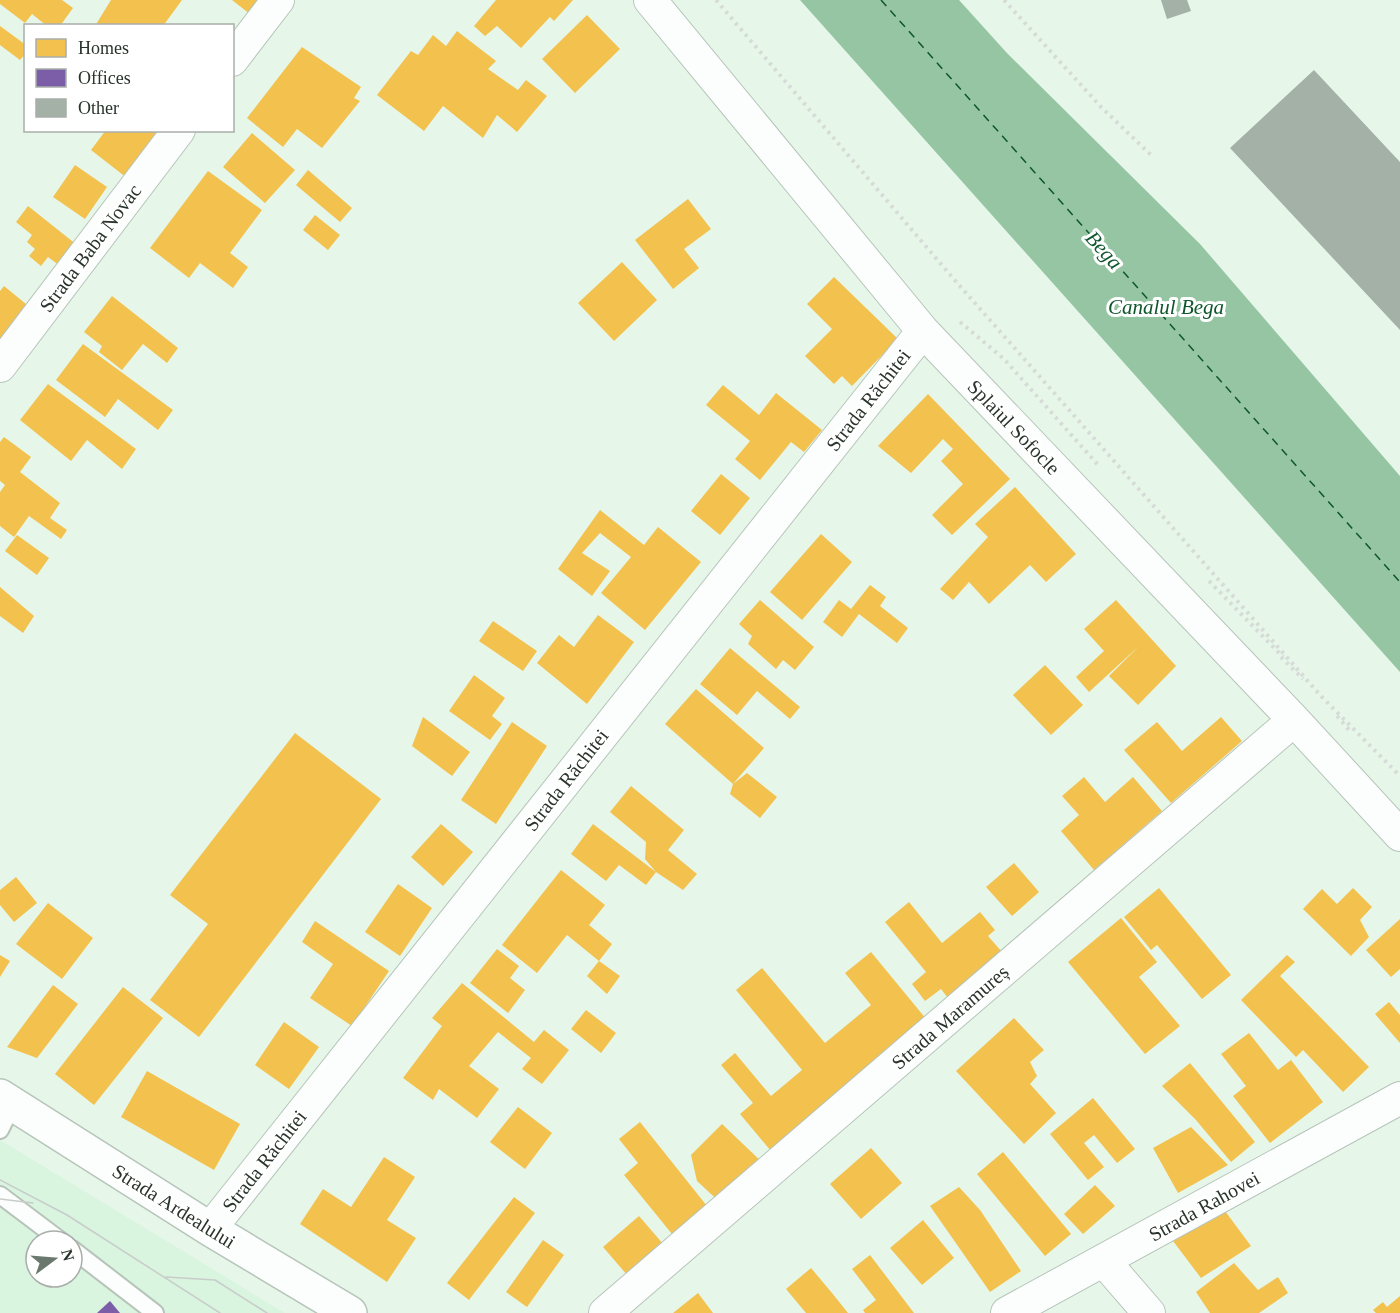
<svg xmlns="http://www.w3.org/2000/svg" width="1400" height="1313" viewBox="0 0 1400 1313" font-family="Georgia,serif">
<rect width="100%" height="100%" fill="#e6f7ea"/>
<path fill="#d9f4df" fill-rule="evenodd" d="M0 1140 285 1313H0ZM36 1241H72V1277H36Z"/>
<path fill="#96c5a3" d="M800 0H959L1006 52 1200 244 1400 476V672Z"/>
<path fill="#f2c14e" d="M0 0H62L73 8 60 26H47L32 14 25 23 0 4Z
M111 0H182L163 26H95Z
M232 0H269L255 18Z
M496 0H573L554 21 550 17 521 48 497 26 485 36 474 26Z
M587 15 620 49 575 93 542 59Z
M0 26 26 45V53L20 60 0 45Z
M457 31 496 61 488 69 518 90 526 80 547 96 517 132 497 115 483 138 443 106 424 131 377 95 411 51 418 55 433 35 446 46Z
M302 47 361 87 354 98 360 101 322 148 297 129 283 147 247 118Z
M106 130H164L127 178 91 150Z
M252 133 295 170 265 203 223 167Z
M75 165 107 187 85 219 53 197Z
M308 170 352 208 340 222 296 185Z
M208 171 262 210 230 253 248 267 233 288 200 263 189 278 150 248Z
M688 199 711 229 684 249 699 268 673 289 635 240Z
M28 206 77 245 60 266 48 257 41 266 29 256 35 249 27 242 32 235 16 222Z
M315 215 340 235 328 250 303 230Z
M622 262 657 300 614 341 578 303Z
M834 277 898 339 852 386 842 376 834 384 805 356 832 329 807 304Z
M4 286 32 309 0 347V291Z
M112 296 178 348 167 363 143 344 122 370 99 352 102 346 84 332Z
M83 344 173 410 158 430 118 399 105 417 56 380Z
M48 384 136 449 122 469 87 440 71 461 20 420Z
M723 385 759 415 776 393 822 430 804 452 791 442 760 480 735 459 750 441 706 405Z
M928 394 1010 479 952 535 932 515 963 484 941 461 953 449 943 439 911 473 878 446Z
M4 437 31 457 20 472 60 503 50 518 67 530 61 539 29 516 14 537 0 526V492L5 485 0 481V442Z
M721 474 750 498 720 535 691 511Z
M1015 487 1076 554 1046 582 1030 565 989 604 969 582 953 600 940 589 988 537 975 524Z
M600 510 644 545 658 527 701 562 645 630 601 593 631 557 600 533 582 553 610 571 592 596 558 569Z
M821 534 852 562 802 620 770 592Z
M17 535 49 558 37 575 5 551Z
M870 585 886 597 880 606 908 628 897 643 859 614 842 637 823 622 839 600 851 609Z
M0 587 34 616 23 633 0 616Z
M760 600 814 647 795 670 783 660 776 669 748 644 752 636 739 624Z
M1116 600 1176 666 1138 705 1109 676 1139 646 1089 692 1076 677 1104 651 1084 629Z
M598 615 634 642 587 704 537 663 559 635 574 647Z
M493 621 537 651 523 671 479 641Z
M730 648 800 707 790 719 757 691 737 715 700 684Z
M1045 665 1083 705 1051 735 1013 695Z
M474 675 505 698 492 716 502 724 490 740 449 711Z
M696 689 764 748 733 784 665 724Z
M423 717 470 752 452 776 412 746Z
M1221 717 1242 741 1171 803 1124 750 1157 722 1182 751Z
M512 722 547 746 496 824 461 800Z
M295 733 381 799 199 1037 150 1000 208 924 170 895Z
M747 773 777 797 760 818 730 794 733 784Z
M1084 777 1105 802 1133 777 1162 811 1094 870 1061 831 1079 815 1062 796Z
M631 786 684 830 668 850 697 874 683 890 656 872 645 859 646 842 610 812Z
M441 824 473 852 443 886 411 857Z
M593 824 656 872 646 885 619 865 606 881 571 854Z
M1014 863 1039 892 1012 916 986 887Z
M561 870 605 905 589 925 612 944 599 961 567 935 537 973 502 945Z
M16 877 37 903 14 922 0 905V890Z
M398 884 432 908 400 956 365 932Z
M1159 888 1231 975 1202 999 1157 945 1151 950 1124 917Z
M1353 888 1372 907 1360 920 1369 937 1351 956 1303 909 1322 889 1337 904Z
M909 902 942 943 980 912 995 930 988 936 1003 953 948 998 941 989 925 1001 912 984 926 972 885 922Z
M48 903 93 938 62 979 16 944Z
M1121 918 1157 962 1139 977 1180 1026 1145 1054 1068 962Z
M1400 919V969L1391 977 1366 950Z
M315 921 389 971 352 1026 310 998 333 964 302 942Z
M497 949 519 966 510 978 525 990 508 1013 470 983Z
M871 952 927 1020 771 1151 740 1114 753 1103 721 1065 735 1053 771 1096 802 1070 736 990 762 968 825 1043 871 1005 845 973Z
M0 955 10 961 0 977Z
M1287 955 1295 962 1280 976 1369 1067 1343 1092 1303 1050 1296 1057 1241 1000Z
M599 961 620 976 607 994 587 976Z
M462 983 534 1042 544 1030 569 1050 542 1084 522 1069 531 1058 498 1032 469 1066 499 1089 477 1118 439 1089 433 1100 403 1078 442 1026 432 1018Z
M53 985 78 1004 37 1058 7 1047Z
M123 987 163 1018 94 1105 55 1074Z
M1389 1002 1400 1015V1043L1375 1014Z
M586 1010 616 1033 601 1053 571 1029Z
M1014 1018 1044 1050 1030 1062 1037 1076 1030 1084 1056 1113 1024 1144 956 1071Z
M284 1022 319 1047 289 1089 255 1065Z
M1249 1033 1278 1070 1291 1060 1323 1102 1270 1143 1233 1096 1246 1086 1221 1054Z
M1190 1063 1255 1142 1231 1162 1196 1120 1162 1086Z
M147 1071 240 1124 214 1170 121 1117Z
M1093 1098 1135 1149 1117 1163 1094 1135 1084 1143 1104 1167 1088 1180 1050 1134Z
M518 1107 552 1133 525 1169 490 1142Z
M640 1122 707 1206 672 1234 624 1175 638 1163 619 1139Z
M722 1124 766 1166 725 1207 697 1181 691 1155Z
M1191 1127 1228 1165 1178 1193 1153 1148Z
M871 1148 902 1183 861 1219 830 1184Z
M1003 1152 1071 1234 1045 1256 977 1174Z
M384 1157 415 1177 387 1220 416 1238 387 1282 300 1224 323 1189 351 1207Z
M1095 1185 1115 1206 1083 1234 1064 1214Z
M959 1187 980 1210 1021 1271 990 1292 930 1206Z
M514 1197 535 1213 469 1300 447 1283Z
M1222 1207 1251 1246 1201 1278 1173 1241Z
M639 1216 664 1245 628 1276 603 1247Z
M923 1220 954 1258 922 1285 890 1248Z
M543 1240 564 1255 527 1307 506 1292Z
M870 1255 914 1313H865L863 1310 876 1300 852 1269Z
M1234 1263 1258 1290 1278 1277 1288 1293 1259 1313H1210L1196 1292Z
M811 1268 832 1293 848 1313H806L786 1289Z
M698 1293 713 1313H673Z
M1400 1296V1313H1376L1373 1310 1383 1302 1387 1307Z"/>
<path fill="#7b5ea7" d="M110 1301 120 1313H97Z"/>
<g fill="none" stroke-linecap="round" stroke-linejoin="round">
<path stroke="#0f562c" stroke-width="1.5" stroke-dasharray="8 6" stroke-linecap="butt" d="M881 0 1400 582"/>
</g>
<path fill="#a3b1a7" d="M1161 0H1187L1191 11 1167 19Z
M1314 70 1400 162V330L1230 148Z"/>
<g fill="none" stroke-linecap="round" stroke-linejoin="round">
<g stroke="#b7c4ba" stroke-width="20">
<path id="service" d="M0 1130 13 1104
M0 1195 61 1241
M72 1249 155 1313"/>
</g>
<g stroke="#b7c4ba" stroke-width="34">
<path id="minor" d="M650 0 923 331 1294 720 1400 835
M232 60 278 0
M0 366 179 130
M210 1229 923 331
M1104 1261 1149 1313
M605 1313 1294 720
M1007 1313 1400 1098"/>
</g>
<g stroke="#b7c4ba" stroke-width="36">
<path id="tertiary" d="M0 1096 210 1229 350 1313"/>
</g>
<path stroke="#d6dbd7" stroke-width="4" stroke-dasharray="3 4.5" stroke-linecap="butt" d="M716 0 952 277 1321 696 1400 776
M1004 0 1101 107 1151 155
M960 322 1004 359 1098 465
M1209 581 1283 657
M1281 657 1303 679
M1337 716 1350 731"/>
<use href="#service" stroke="#fbfefc" stroke-width="16"/>
<use href="#minor" stroke="#fbfefc" stroke-width="32"/>
<use href="#tertiary" stroke="#fbfefc" stroke-width="33"/>
<path stroke="#c8cdca" stroke-width="1.5" d="M0 1180 67 1215 220 1313
M0 1199 33 1203
M166 1277 215 1280 267 1313"/>
</g>
<g text-anchor="middle" dominant-baseline="central" stroke-width="6" stroke-linejoin="round" paint-order="stroke">
<g font-size="20" fill="#29342c" stroke="#fff">
<text transform="translate(90 248) rotate(-53)">Strada Baba Novac</text>
<text transform="translate(868 400) rotate(-52)">Strada Răchitei</text>
<text transform="translate(1014 427) rotate(46)">Splaiul Sofocle</text>
<text transform="translate(566 780) rotate(-52)">Strada Răchitei</text>
<text transform="translate(950 1017) rotate(-41)">Strada Maramureș</text>
<text transform="translate(264 1161) rotate(-52)">Strada Răchitei</text>
<text transform="translate(174 1206) rotate(32)">Strada Ardealului</text>
<text transform="translate(1204 1206) rotate(-29)">Strada Rahovei</text>
</g>
<g font-size="21" font-style="italic" fill="#0f562c" stroke="#fff">
<text transform="translate(1104 250) rotate(48)">Bega</text>
<text x="1166" y="307">Canalul Bega</text>
</g>
</g>
<rect x="24" y="24" width="210" height="108" fill="#ffffff" stroke="#a9aeab" stroke-width="1.5"/>
<rect x="36" y="39" width="30" height="18" fill="#f2c14e" stroke="#a9aeab" stroke-width="1.5"/>
<text x="78" y="54" font-size="18" fill="#29342c">Homes</text>
<rect x="36" y="69" width="30" height="18" fill="#7b5ea7" stroke="#a9aeab" stroke-width="1.5"/>
<text x="78" y="84" font-size="18" fill="#29342c">Offices</text>
<rect x="36" y="99" width="30" height="18" fill="#a3b1a7" stroke="#a9aeab" stroke-width="1.5"/>
<text x="78" y="114" font-size="18" fill="#29342c">Other</text>
<g transform="translate(54 1259) rotate(74)"><circle r="28" fill="#ffffff" stroke="#a9aeab" stroke-width="1.5"/>
<path d="M0-4.5L10 22L0 15L-10 22Z" fill="#6b786e"/>
<text y="-9" font-size="16" font-weight="bold" text-anchor="middle" fill="#29342c">N</text>
</g>
</svg>
